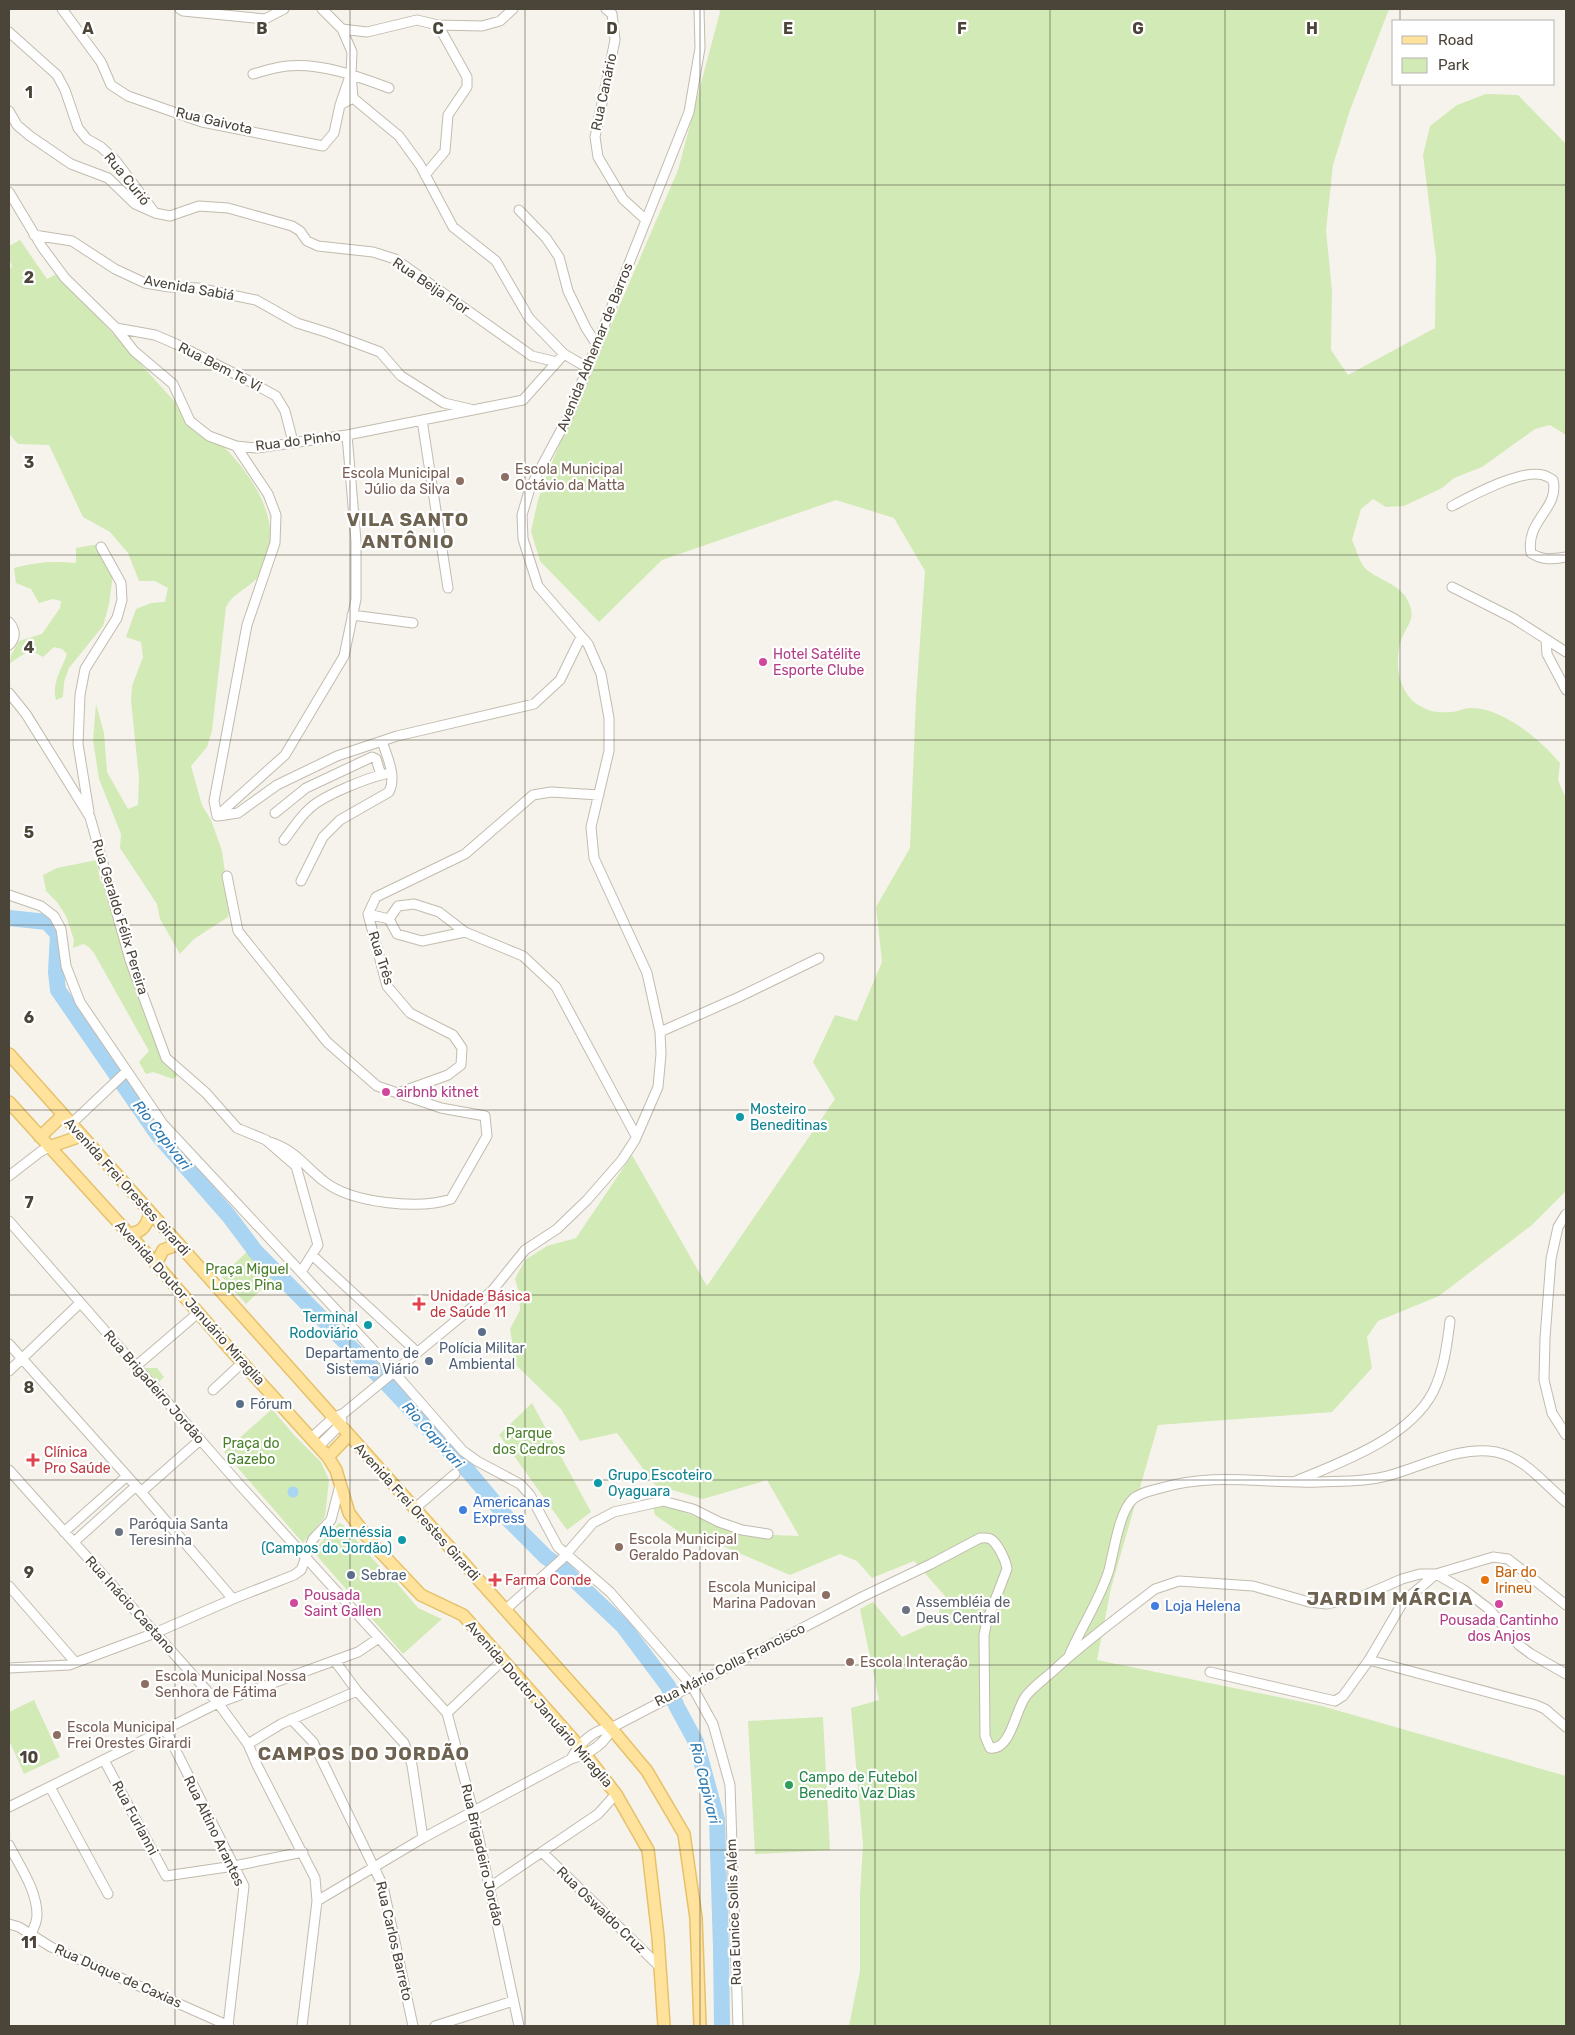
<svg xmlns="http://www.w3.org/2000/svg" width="1575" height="2035" viewBox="0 0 1575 2035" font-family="Rubik,sans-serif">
<rect width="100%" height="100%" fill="#f6f3ec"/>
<path fill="#d2eab5" d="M719 9H1389L1350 110 1333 165 1326 230 1332 291 1331 350 1348 375 1435 328 1436 258 1423 155 1430 126 1457 105 1486 94 1518 95 1566 144V435L1550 425 1535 429 1482 467 1454 478 1442 488 1404 506 1386 507 1373 499 1361 509 1352 540C1356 548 1360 565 1367 570 1384 583 1405 585 1411 609 1414 621 1405 629 1401 640 1394 663 1398 695 1422 707 1430 712 1442 713 1451 712 1458 712 1463 708 1470 708 1502 707 1541 740 1560 763L1558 780 1566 799V1191L1532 1225 1439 1296 1378 1321 1367 1337 1372 1368 1332 1412 1158 1425 1111 1588 1097 1660 1322 1706 1566 1776V2026H849L860 1971V1895L863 1845 851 1708 879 1700 860 1609 873 1602 902 1637 935 1622 945 1596 914 1561 872 1578 857 1561 840 1554 790 1575 711 1541H692L655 1515 653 1507 664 1504 699 1518 749 1534 799 1536 767 1480 703 1499 655 1485 617 1433 580 1441 561 1409 516 1365 510 1329 520 1310 519 1292 515 1279 525 1260 547 1246 576 1238 632 1155 707 1286 835 1099 813 1062 835 1015 857 1021 882 962 876 907 910 848 916 698 925 571 894 518 836 500 662 560 599 622 540 561 531 531 538 500 549 469 678 170 720 12Z
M20 240 47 279 58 273 175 402C182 414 189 430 203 437 210 441 220 443 226 449 249 473 274 509 270 543 270 552 264 564 261 572 256 585 233 592 226 607L212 731 207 747 191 766 202 805 211 820 222 851 230 909 228 917 194 939 180 954 160 919 157 904 120 848 121 834 99 779 93 740 96 704 104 733 107 772 128 809 138 805 139 777 131 701 132 686 143 657 141 642 126 637 136 609 151 603 165 602 168 588 155 581H139L128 553 110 532 83 517 49 445 18 444 9 434V270L12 266 9 259V246Z
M99 544 106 547 115 560 109 604 103 626 69 668 64 682 63 697 56 700C51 685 62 668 67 654L62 649 54 647 43 657 30 650 10 663 11 655 19 641 42 634 60 608 61 601 53 599 39 603 31 589 16 583 14 568C35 562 54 561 76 563V548Z
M97 860 100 881 107 883 156 1040 170 1068 181 1072 173 1079 153 1072 146 1074 139 1062 149 1051 94 953 89 947 83 944 73 948 74 940 66 916 57 902 46 891 43 875 57 868Z
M248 1251 273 1278 246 1304 221 1276Z
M145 1368H157L164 1377 158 1383Z
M532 1403 591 1512 567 1530 499 1435Z
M272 1409 294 1435 321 1462 329 1480 325 1517 303 1543 224 1452Z
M339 1523 343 1525 388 1576 390 1575 418 1608 442 1619 403 1654 317 1556 316 1548Z
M34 1700 60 1757 24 1774 9 1740V1712Z
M823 1717 830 1850 755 1854 748 1721Z"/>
<path fill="#a9d4f2" d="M287.5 1492a5.5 5.5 0 1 1 11 0a5.5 5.5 0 1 1-11 0Z"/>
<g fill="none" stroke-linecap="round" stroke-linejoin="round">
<path stroke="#a9d4f2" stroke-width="16" d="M9 918 47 922 58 934 56 972 58 990 158 1135 229 1216 256 1252 390 1387 469 1472 509 1520 546 1557 563 1569 623 1626 668 1686 677 1707 696 1742 717 1819 721 1948 722 2026"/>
<g stroke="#c2bbae" stroke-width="11">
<path id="minor" d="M62 9 101 62 111 85 128 96 202 122 323 146 334 133 340 105 353 98
M180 9 183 11 265 19 284 9
M322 9 342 29 352 52 351 74 353 98
M606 9 612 14 615 40 595 137 598 157 623 199 646 220
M342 29 367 32 417 20 438 25 482 26 500 21 513 9
M9 32 57 75 65 90 78 128 87 139 101 147 116 161 155 213
M253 74C264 71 276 67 287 66 322 63 357 76 389 88
M353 98 399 136 420 165 453 227 496 261 529 318 564 354 588 368
M340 105 349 79
M9 111 17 125 30 136 71 164 108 178 135 204 155 213 170 216 199 206 228 208 292 226 300 231 307 241 318 246 373 252 395 259 532 356 557 362
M425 175 445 151 448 115 467 87V77L438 25
M9 192 42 247 65 278 116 328 134 351 173 384 190 421 209 436 236 446 257 448 347 435 523 400 564 354
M519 210 546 238 559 257 568 291 586 328 597 345
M34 235 72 241 115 269 145 283 169 287 198 288 256 300 297 323 329 333 380 352 401 376 444 403 470 409
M116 328 155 335 176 344 249 381 276 396 285 411 293 442
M422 420 448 588
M1452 506C1473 495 1521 469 1543 475 1547 476 1550 478 1553 480 1560 509 1525 520 1531 553 1543 561 1553 559 1566 557
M1452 587 1513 618 1566 652
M352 615 413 623
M9 622C16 630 16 638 9 645
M1546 640 1547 654 1566 690
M9 693 26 714 90 817 130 960 166 1058 206 1093 237 1128 266 1140 296 1166 318 1245 301 1272
M89 812 78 744 80 695 85 669 117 618 122 600 121 583 101 547
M275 813 306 788 372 757 376 759 381 775
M217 816 285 755 344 656 356 599V541L347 435
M217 816 214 801 247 625 275 543 276 515 268 494 236 446
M218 816 238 813 277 785 337 756 397 736 534 704 560 680 581 637
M284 840C292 830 299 818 308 810 321 796 367 778 385 774
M227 876 238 931 327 1042 377 1086 441 1108 485 1116 487 1136 451 1199C419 1210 352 1203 325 1182 304 1166 297 1151 270 1142
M301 881 323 837 340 820 389 792C397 776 387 757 382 741
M9 895 41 906 54 916 61 929 66 966 80 1002 163 1124 393 1371 463 1451 477 1461 520 1484 530 1495 558 1547 610 1592 692 1686 713 1724 730 1785 738 2026
M368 914 389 919 397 934 422 941 465 932
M389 919 398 906 414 904 439 912 465 932 523 956 556 987 636 1136
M660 1032 739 997 819 958
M398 1093 448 1075 461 1065 462 1048 453 1035 410 1013 387 986 368 914 376 897 465 854 533 795 551 792 599 795
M71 1124 127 1071
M9 1176 40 1152 49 1147
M1566 1214 1558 1227 1551 1259 1545 1338 1544 1380 1552 1413 1566 1435
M9 1221 239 1484 447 1713 473 1811 519 2026
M312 1255 417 1352
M9 1344 136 1486 233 1599
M135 1367 198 1313
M9 1371 80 1303
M213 1390 242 1363
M311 1438 333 1418 344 1413 492 1291 525 1250 557 1229 587 1200 622 1160 635 1140 658 1087 661 1054 660 1032 647 973 594 858 591 827 609 751V718L601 674 588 644 538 586 523 539 522 515 530 488 568 417 689 112 700 48 699 9
M319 1446 340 1425 342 1420
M9 1470 218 1703 248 1744 257 1765 315 1878 317 1901 302 2026
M1296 1481C1342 1462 1409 1438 1433 1392 1444 1370 1447 1345 1450 1321
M141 1492 200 1440
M414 1509 455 1474
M64 1532 127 1476
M74 1542 136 1486
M1436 1574 1464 1590 1489 1609 1519 1645 1531 1654 1566 1674
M9 1586 75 1662
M505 1610 561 1560 593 1523 614 1512 663 1501 693 1509 719 1522 742 1530 768 1534
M1069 1656C1081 1627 1100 1600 1109 1570 1114 1551 1119 1512 1133 1499 1141 1492 1151 1491 1161 1488 1215 1472 1264 1484 1319 1482 1341 1481 1365 1482 1387 1476 1422 1467 1459 1445 1496 1452 1526 1458 1544 1484 1566 1502
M1369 1660 1536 1705 1545 1709 1566 1727
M335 1661 357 1691 404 1743 412 1765 423 1838
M9 1668 69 1665 155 1633 233 1599 294 1575 301 1570 313 1539 331 1520 340 1485
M1210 1672 1335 1701 1343 1696 1369 1660 1403 1602 1436 1574
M447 1713 503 1660
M291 1719 313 1742 383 1886 413 2026
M165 1729 244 1886 228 2026
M248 1744 281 1724 357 1691
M571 1759C579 1744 593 1729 611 1728L862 1597 931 1564 980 1538C984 1538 989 1537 992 1540 999 1546 1006 1561 1007 1569L987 1621 984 1635 985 1736 990 1748C1011 1751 1015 1710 1026 1696 1033 1687 1043 1680 1052 1672 1084 1642 1120 1616 1155 1589L1179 1581 1253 1586 1309 1602 1327 1604 1363 1596 1402 1579 1420 1574H1436L1493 1557 1508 1559 1566 1605
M104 1760 166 1876 234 1866 303 1852
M50 1787 108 1894
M9 1807 218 1703 358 1652 379 1638
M9 1845C20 1867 37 1890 37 1915 37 1921 34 1928 31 1934
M542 1852 660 1967
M490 1887 598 1814 616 1794
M317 1901 423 1838 571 1759C588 1754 605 1746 611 1728
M9 1924 19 1927 51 1947 229 2026
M435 2026 513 2001"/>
</g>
<g stroke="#e6c16a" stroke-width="14">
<path id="major" d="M9 1054 611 1728 647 1771 684 1834 696 1918 700 2026
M9 1102 156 1264 228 1347 328 1457 336 1470 349 1513 371 1542 421 1595 463 1615 578 1745 616 1794 648 1850 658 1937 664 2026
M40 1137 63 1115
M49 1147 81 1136
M129 1234C143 1232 146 1226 150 1214
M156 1264 163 1250 179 1244
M328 1457 349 1435"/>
</g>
<use href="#minor" stroke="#fff" stroke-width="9"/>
<use href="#major" stroke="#ffe39c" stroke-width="11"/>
</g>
<path fill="none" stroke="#4b4439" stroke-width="1" stroke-opacity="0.55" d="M175 9V2026M350 9V2026M525 9V2026M700 9V2026M875 9V2026M1050 9V2026M1225 9V2026M1400 9V21M1400 84V2026M9 185H1566M9 370H1566M9 555H1566M9 740H1566M9 925H1566M9 1110H1566M9 1295H1566M9 1480H1566M9 1665H1566M9 1850H1566"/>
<g fill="#8d6e63" stroke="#fff" stroke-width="2">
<circle cx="505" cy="477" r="5"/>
<circle cx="460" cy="481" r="5"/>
<circle cx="619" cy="1547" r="5"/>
<circle cx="826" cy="1595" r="5"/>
<circle cx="850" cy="1662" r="5"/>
<circle cx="145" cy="1684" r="5"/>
<circle cx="57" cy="1735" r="5"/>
</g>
<g fill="#d1479c" stroke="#fff" stroke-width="2">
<circle cx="763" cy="662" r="5"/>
<circle cx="386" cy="1092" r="5"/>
<circle cx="294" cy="1603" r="5"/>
<circle cx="1499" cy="1604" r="5"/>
</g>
<g fill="#0f9aa8" stroke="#fff" stroke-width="2">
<circle cx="740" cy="1117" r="5"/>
<circle cx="368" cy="1325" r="5"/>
<circle cx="598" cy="1483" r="5"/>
<circle cx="402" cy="1540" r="5"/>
</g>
<g fill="#e0444e" stroke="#fff" stroke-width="2">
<path d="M416.5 1296.5h5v5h5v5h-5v5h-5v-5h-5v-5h5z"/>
<path d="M30.5 1452.5h5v5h5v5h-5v5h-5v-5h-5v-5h5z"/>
<path d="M492.5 1572.5h5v5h5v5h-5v5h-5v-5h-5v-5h5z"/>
</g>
<g fill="#5c6f8a" stroke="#fff" stroke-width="2">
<circle cx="482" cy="1332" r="5"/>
<circle cx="429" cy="1361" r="5"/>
<circle cx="240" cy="1404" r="5"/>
<circle cx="351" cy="1575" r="5"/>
</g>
<g fill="#3f7fe0" stroke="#fff" stroke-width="2">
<circle cx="463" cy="1510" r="5"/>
<circle cx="1155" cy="1606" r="5"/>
</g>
<g fill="#6b7280" stroke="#fff" stroke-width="2">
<circle cx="119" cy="1532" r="5"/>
<circle cx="906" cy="1610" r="5"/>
</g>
<circle fill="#e8710a" stroke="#fff" stroke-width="2" cx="1485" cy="1580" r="5"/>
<circle fill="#2e9e5b" stroke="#fff" stroke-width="2" cx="789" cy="1785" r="5"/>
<g text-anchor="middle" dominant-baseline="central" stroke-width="4.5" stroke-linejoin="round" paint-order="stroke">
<g font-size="14" fill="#4b4439" stroke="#fff">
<text transform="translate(604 92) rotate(-78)">Rua Canário</text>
<text transform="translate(214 121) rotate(13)">Rua Gaivota</text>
<text transform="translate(127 179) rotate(51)">Rua Curió</text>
<text transform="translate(431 286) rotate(34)">Rua Beija Flor</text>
<text transform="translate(189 288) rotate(10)">Avenida Sabiá</text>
<text transform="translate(595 347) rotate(-68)">Avenida Adhemar de Barros</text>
<text transform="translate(220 367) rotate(27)">Rua Bem Te Vi</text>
<text transform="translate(298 441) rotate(-7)">Rua do Pinho</text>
<text transform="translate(120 917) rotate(73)">Rua Geraldo Félix Pereira</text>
<text transform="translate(381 958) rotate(72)">Rua Três</text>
<text transform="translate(127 1187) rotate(48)">Avenida Frei Orestes Girardi</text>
<text transform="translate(190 1303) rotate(48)">Avenida Doutor Januário Miraglia</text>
<text transform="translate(154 1387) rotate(49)">Rua Brigadeiro Jordão</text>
<text transform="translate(417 1512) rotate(48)">Avenida Frei Orestes Girardi</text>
<text transform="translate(130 1605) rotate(48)">Rua Inácio Caetano</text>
<text transform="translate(730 1665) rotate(-27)">Rua Mário Colla Francisco</text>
<text transform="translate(539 1704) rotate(49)">Avenida Doutor Januário Miraglia</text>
<text transform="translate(135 1818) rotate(62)">Rua Furlanni</text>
<text transform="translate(214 1831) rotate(64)">Rua Altino Arantes</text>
<text transform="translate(482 1855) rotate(77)">Rua Brigadeiro Jordão</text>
<text transform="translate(601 1910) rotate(44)">Rua Oswaldo Cruz</text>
<text transform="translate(734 1912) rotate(-92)">Rua Eunice Sollis Além</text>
<text transform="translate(394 1941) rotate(77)">Rua Carlos Barreto</text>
<text transform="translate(118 1976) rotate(24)">Rua Duque de Caxias</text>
</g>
<g font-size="14" fill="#785e54" stroke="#fff" text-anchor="start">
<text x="515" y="469">Escola Municipal<tspan x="515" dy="16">Octávio da Matta</tspan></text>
<text x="450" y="473" text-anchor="end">Escola Municipal<tspan x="450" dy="16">Júlio da Silva</tspan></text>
<text x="629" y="1539">Escola Municipal<tspan x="629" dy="16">Geraldo Padovan</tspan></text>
<text x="816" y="1587" text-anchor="end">Escola Municipal<tspan x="816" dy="16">Marina Padovan</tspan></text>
<text x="860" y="1662">Escola Interação</text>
<text x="155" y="1676">Escola Municipal Nossa<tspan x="155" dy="16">Senhora de Fátima</tspan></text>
<text x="67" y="1727">Escola Municipal<tspan x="67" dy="16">Frei Orestes Girardi</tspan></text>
</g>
<g font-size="14" fill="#b23c85" stroke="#fff" text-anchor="start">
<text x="773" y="654">Hotel Satélite<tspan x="773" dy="16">Esporte Clube</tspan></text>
<text x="396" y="1092">airbnb kitnet</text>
<text x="304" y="1595">Pousada<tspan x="304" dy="16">Saint Gallen</tspan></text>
<text x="1499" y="1620" text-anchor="middle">Pousada Cantinho<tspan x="1499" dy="16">dos Anjos</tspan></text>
</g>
<g font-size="14" fill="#0d838f" stroke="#fff" text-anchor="start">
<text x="750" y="1109">Mosteiro<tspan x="750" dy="16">Beneditinas</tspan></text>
<text x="358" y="1317" text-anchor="end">Terminal<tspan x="358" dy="16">Rodoviário</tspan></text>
<text x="608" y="1475">Grupo Escoteiro<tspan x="608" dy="16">Oyaguara</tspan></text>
<text x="392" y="1532" text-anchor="end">Abernéssia<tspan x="392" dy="16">(Campos do Jordão)</tspan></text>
</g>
<g font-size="14" fill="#4a7f2a" stroke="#fff">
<text x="247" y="1269">Praça Miguel<tspan x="247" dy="16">Lopes Pina</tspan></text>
<text x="529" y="1433">Parque<tspan x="529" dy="16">dos Cedros</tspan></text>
<text x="251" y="1443">Praça do<tspan x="251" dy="16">Gazebo</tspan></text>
</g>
<g font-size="14" fill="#be3a42" stroke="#fff" text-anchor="start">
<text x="430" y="1296">Unidade Básica<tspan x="430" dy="16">de Saúde 11</tspan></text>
<text x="44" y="1452">Clínica<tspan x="44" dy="16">Pro Saúde</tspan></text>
<text x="505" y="1580">Farma Conde</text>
</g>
<g font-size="14" fill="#4e5e75" stroke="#fff" text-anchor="start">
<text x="482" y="1348" text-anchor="middle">Polícia Militar<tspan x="482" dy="16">Ambiental</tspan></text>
<text x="419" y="1353" text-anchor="end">Departamento de<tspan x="419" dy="16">Sistema Viário</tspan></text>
<text x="250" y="1404">Fórum</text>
<text x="361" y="1575">Sebrae</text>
</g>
<g font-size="14" fill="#366cbe" stroke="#fff" text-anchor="start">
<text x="473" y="1502">Americanas<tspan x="473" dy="16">Express</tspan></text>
<text x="1165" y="1606">Loja Helena</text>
</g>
<g font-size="14" fill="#5b616d" stroke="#fff" text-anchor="start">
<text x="129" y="1524">Paróquia Santa<tspan x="129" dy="16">Teresinha</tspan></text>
<text x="916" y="1602">Assembléia de<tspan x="916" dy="16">Deus Central</tspan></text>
</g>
<g font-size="14" fill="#c56008" stroke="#fff" text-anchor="start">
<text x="1495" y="1572">Bar do<tspan x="1495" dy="16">Irineu</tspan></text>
</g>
<g font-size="14" fill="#27864d" stroke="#fff" text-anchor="start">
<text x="799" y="1777">Campo de Futebol<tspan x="799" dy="16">Benedito Vaz Dias</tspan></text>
</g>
<g font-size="15" font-style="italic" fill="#2e7ab2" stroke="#fff">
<text transform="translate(162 1135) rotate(52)">Rio Capivari</text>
<text transform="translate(433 1435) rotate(48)">Rio Capivari</text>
<text transform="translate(705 1783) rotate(76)">Rio Capivari</text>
</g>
<g font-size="19" font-weight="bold" letter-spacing="1" fill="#6e6250" stroke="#fff">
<text x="408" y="519">VILA SANTO<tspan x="408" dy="22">ANTÔNIO</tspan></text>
<text x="1390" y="1598">JARDIM MÁRCIA</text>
<text x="364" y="1753">CAMPOS DO JORDÃO</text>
</g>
</g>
<g font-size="16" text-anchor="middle" font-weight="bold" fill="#4b4439" stroke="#fff" stroke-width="4.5" stroke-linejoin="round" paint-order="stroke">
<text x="88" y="34">A</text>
<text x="262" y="34">B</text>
<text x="438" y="34">C</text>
<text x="612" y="34">D</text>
<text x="788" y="34">E</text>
<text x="962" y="34">F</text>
<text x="1138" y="34">G</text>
<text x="1312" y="34">H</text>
<text x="29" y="98">1</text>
<text x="29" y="283">2</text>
<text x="29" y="468">3</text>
<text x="29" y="653">4</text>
<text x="29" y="838">5</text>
<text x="29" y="1023">6</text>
<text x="29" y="1208">7</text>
<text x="29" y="1393">8</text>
<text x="29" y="1578">9</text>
<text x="29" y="1763">10</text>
<text x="29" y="1948">11</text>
</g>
<rect width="1575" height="2035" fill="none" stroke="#4b4439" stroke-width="20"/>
<rect x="1392" y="20" width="162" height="65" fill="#ffffff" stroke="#b7b4b0"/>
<rect x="1402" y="36" width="25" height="8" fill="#ffe39c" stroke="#b7b4b0"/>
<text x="1438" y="45" font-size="15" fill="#4b4439">Road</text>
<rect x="1402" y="58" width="25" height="15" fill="#d2eab5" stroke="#b7b4b0"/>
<text x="1438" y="70" font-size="15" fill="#4b4439">Park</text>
</svg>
